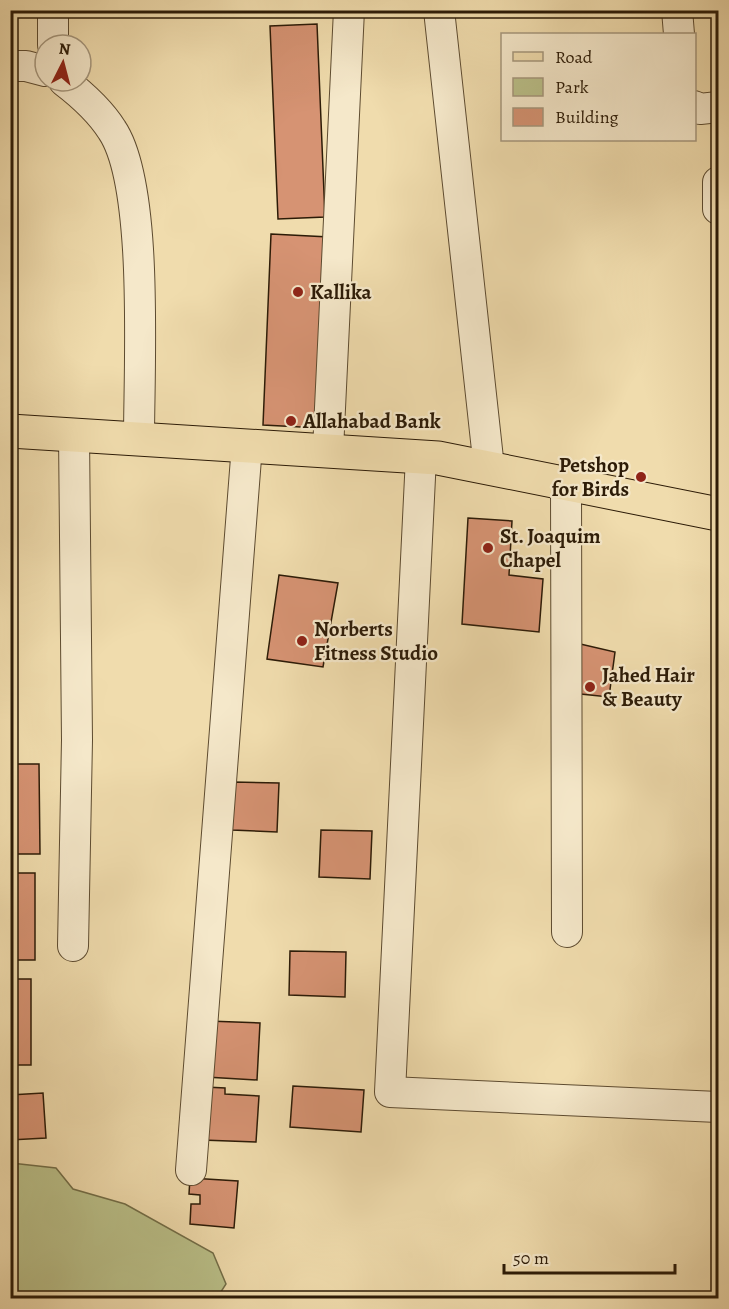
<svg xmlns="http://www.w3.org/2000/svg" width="729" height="1309" viewBox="0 0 729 1309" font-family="Alegreya,serif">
<rect width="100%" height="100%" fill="#f0dcad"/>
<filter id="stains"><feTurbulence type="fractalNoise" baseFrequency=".00333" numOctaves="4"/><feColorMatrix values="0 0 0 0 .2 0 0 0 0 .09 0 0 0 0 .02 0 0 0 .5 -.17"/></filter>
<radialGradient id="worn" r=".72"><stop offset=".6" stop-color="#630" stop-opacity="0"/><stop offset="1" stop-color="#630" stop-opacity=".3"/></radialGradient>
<path fill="#bac089" stroke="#736e48" stroke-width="1.5" d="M11 1163 56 1168 73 1189 125 1204 213 1253 226 1284 217 1298H11Z"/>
<path fill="#d69373" stroke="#2c1b07" stroke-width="1.5" d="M317 24 325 217 278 219 270 26Z
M271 234 329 237 320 428 263 425Z
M468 518 512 521 509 575 543 579 539 632 462 624Z
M279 575 338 583 323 667 267 659Z
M576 643 615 652 609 697 571 693Z
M10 764H39L40 854H10Z
M233 782 279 783 277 832 232 830Z
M321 830 372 831 370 879 319 877Z
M10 873H35V960H10Z
M290 951 346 952 345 997 289 995Z
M10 979H31V1065H10Z
M208 1021 260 1023 257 1080 206 1077Z
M293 1086 364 1090 361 1132 290 1127Z
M205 1087 225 1088V1094L259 1096 256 1142 202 1140Z
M43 1093 46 1138 10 1140V1095Z
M190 1178 238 1181 234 1228 190 1224 191 1204H200V1195L189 1194Z"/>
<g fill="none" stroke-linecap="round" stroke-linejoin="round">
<g stroke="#5d4b30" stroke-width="32">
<path id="minor" d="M53 10V45
M439 10 489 468
M677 10 679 34
M10 66H26L45 71
M64 81C81 94 100 111 112 130 149 185 139 367 139 438
M694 106 700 109 718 107
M718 182V209
M328 450 349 10
M421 457 390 1092 718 1107
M566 484 567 932
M73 946 77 740 74 434
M191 1170 247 445"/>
</g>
<g stroke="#2c1b07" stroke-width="35">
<path id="major" d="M10 431 438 458 718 514"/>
</g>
<use href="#minor" stroke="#f5e8ca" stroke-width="30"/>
<use href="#major" stroke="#f0dcad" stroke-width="33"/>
</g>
<g fill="#8f2418" stroke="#f5e8ca" stroke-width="2">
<circle cx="298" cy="292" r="6"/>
<circle cx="291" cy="421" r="6"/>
<circle cx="641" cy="477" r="6"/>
<circle cx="488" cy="548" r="6"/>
<circle cx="302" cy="641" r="6"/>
<circle cx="590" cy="687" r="6"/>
</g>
<g text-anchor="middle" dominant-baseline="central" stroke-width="4.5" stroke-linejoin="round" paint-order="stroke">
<g font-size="21" font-weight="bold" fill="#2c1b07" stroke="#f5e8ca" text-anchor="start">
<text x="310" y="292">Kallika</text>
<text x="303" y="421">Allahabad Bank</text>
<text x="629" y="465" text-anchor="end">Petshop<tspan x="629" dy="24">for Birds</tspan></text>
<text x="500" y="536">St. Joaquim<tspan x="500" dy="24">Chapel</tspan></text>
<text x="314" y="629">Norberts<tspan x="314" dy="24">Fitness Studio</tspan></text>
<text x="602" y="675">Jahed Hair<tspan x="602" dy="24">&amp; Beauty</tspan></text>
</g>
</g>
<rect width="729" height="1309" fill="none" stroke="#f0dcad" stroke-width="36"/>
<rect x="12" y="12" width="705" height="1285" fill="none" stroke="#2c1b07" stroke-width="3"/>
<rect x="18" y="18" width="693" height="1273" fill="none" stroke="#2c1b07" stroke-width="1.5"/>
<rect x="501" y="33" width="195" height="108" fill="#f5e8ca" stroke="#a5967c" stroke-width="1.5"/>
<rect x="513" y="52" width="30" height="9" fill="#f0dcad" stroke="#a5967c" stroke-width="1.5"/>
<text x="555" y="63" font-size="18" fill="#2c1b07">Road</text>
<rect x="513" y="78" width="30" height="18" fill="#bac089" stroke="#a5967c" stroke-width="1.5"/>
<text x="555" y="93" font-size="18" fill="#2c1b07">Park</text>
<rect x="513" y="108" width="30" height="18" fill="#d69373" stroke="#a5967c" stroke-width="1.5"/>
<text x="555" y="123" font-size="18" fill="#2c1b07">Building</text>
<g transform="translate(63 63) rotate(6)"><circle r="28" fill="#f5e8ca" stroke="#a5967c" stroke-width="1.5"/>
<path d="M0-4.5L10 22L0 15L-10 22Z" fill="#8f2418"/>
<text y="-9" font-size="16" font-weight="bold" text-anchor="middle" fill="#2c1b07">N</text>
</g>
<path d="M504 1264v9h171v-9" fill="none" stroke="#2c1b07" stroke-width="3"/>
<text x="513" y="1264" font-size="18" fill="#2c1b07" stroke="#f5e8ca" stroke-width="4.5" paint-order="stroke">50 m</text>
<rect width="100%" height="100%" filter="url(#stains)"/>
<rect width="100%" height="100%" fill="url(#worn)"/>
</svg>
